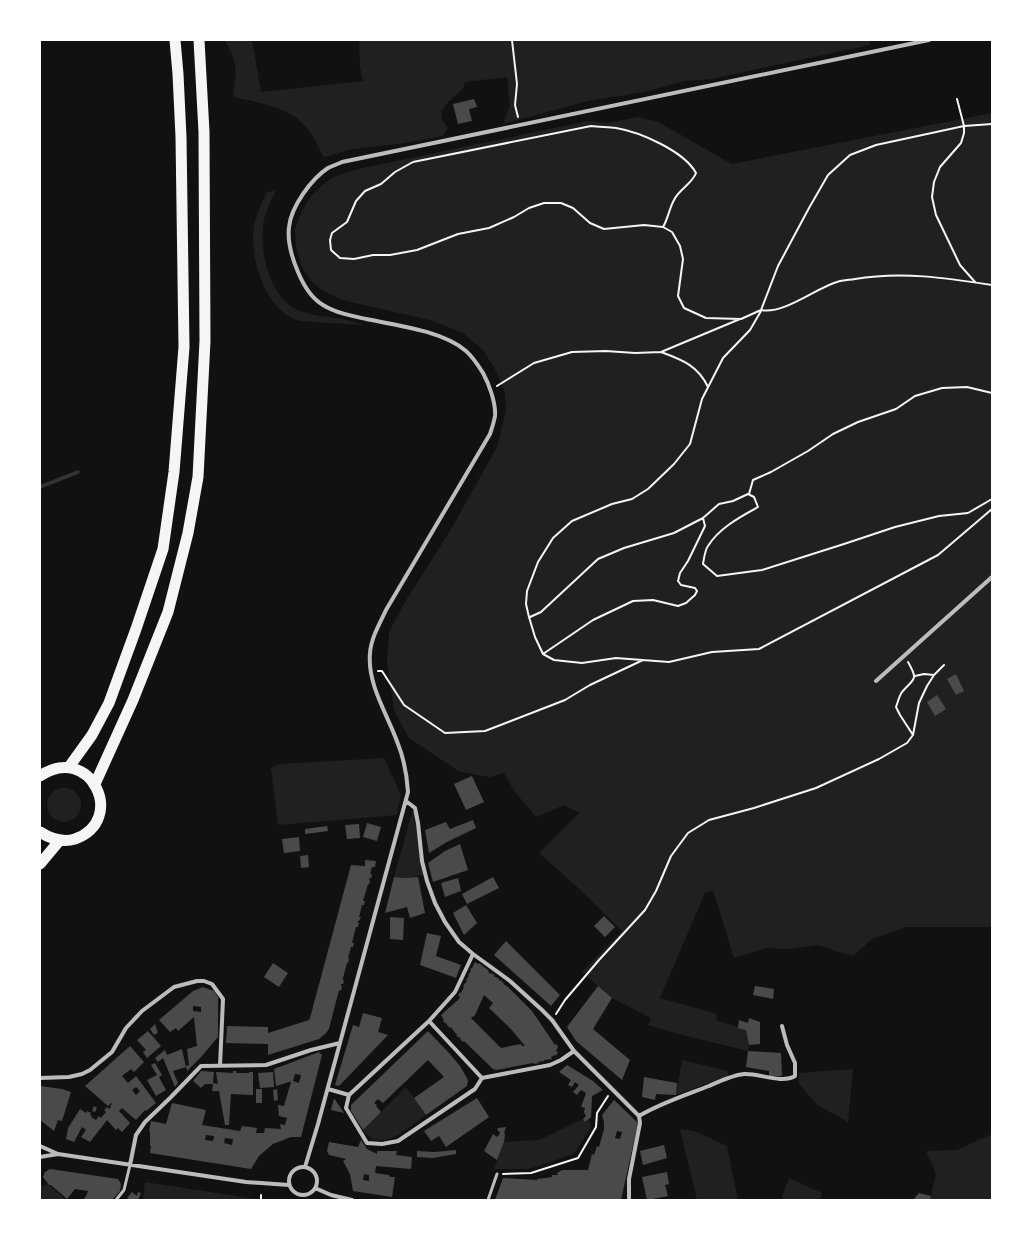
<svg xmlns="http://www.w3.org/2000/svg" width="1032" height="1240" viewBox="0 0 1032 1240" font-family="Inter,sans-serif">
<rect width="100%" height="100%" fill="#111"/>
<path fill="#202020" d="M224 40H252L261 92 363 81 360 67 359 40H869L870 45 711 79 685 81 644 92 588 101 503 124 510 105 507 77 465 82 463 89 449 101 441 111 442 120 448 128 443 136 405 143 353 149 324 157C319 149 316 140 310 132 293 107 261 103 233 97 236 72 239 62 224 40Z
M992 113V927H906L872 939 853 956 835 951 819 945 788 949 766 948 734 958 713 890 705 893 660 998 717 1014 716 1020 746 1030 749 1045 748 1051 686 1036 648 1025 651 1018 612 998 582 972 622 931 575 885 539 853 579 813 564 805 536 817 515 792 504 773 490 777 460 772 409 738 394 710 387 662 389 632 405 602 450 531 497 447 506 411 505 392 495 369 483 350 463 333 430 320 342 300 322 290 310 280 301 265 296 246 295 229 301 213 309 199 319 188 333 177 358 169 588 121 607 123 638 117 658 122 732 164Z
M277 189C272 199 266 210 264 220 258 247 269 297 297 310 310 315 322 316 336 318 346 319 356 323 366 325 349 324 331 323 314 322 308 321 301 322 296 320 264 308 247 252 255 221 257 212 263 202 266 193Z
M384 758 401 795 397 815 278 825 271 768 279 764Z
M47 805a17 17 0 1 1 34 0a17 17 0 1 1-34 0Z
M412 812H415C418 833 419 854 423 875L404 878 394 877Z
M682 1060 728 1071V1076L676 1095Z
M853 1069 848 1122 816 1104 799 1084V1073Z
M406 1087 426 1115C408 1127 381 1156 363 1130Z
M583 1119 585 1122 589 1119 591 1127 574 1154 529 1169H494L504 1142 539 1140Z
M680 1129 694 1131 727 1146 738 1200H697Z
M992 1134V1200H930L936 1174 926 1151 957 1150Z
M789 1178 822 1193 820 1200H781Z
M145 1182 262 1200H143Z
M49 1185 66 1200H40V1186Z"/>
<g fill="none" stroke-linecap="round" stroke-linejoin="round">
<path stroke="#333" stroke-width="3.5" d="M40 487 78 472"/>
</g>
<path fill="#4a4a4a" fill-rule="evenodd" d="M474 99 477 107 469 109 472 121 458 124 453 104Z
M956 674 964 691 956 695 947 679Z
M937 695 946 709 935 716 927 702Z
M472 776 484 802 466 810 454 784Z
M473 820 476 828 447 842 429 853 425 830 446 822 450 829Z
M367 823 381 827 377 841 363 837Z
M359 824 360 838 347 839 345 825Z
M327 826 328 831 305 834V829Z
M299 837 300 851 284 853 282 839Z
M460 844 468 870 433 882 428 863 445 851Z
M308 855 309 867 301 868 300 856Z
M365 860 376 861 375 867H372L370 874H372L371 879 369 878V880H370L369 885 368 884 363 901H365L364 905H362L359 917H361L359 921H358L357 922 359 923 358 927H356L352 943H354L353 947H351L348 958 349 959 348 963H347L343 978 342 979 344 980 343 984H341V986H342L341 991 339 990 329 1029 326 1033 319 1039 268 1055V1044L226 1043 227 1026 268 1027V1033L309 1020 310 1018 351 865 365 866Z
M394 877 404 878 418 877 425 913 410 918 407 907 385 913Z
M493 877 499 888 467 904 462 894Z
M458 878 461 891 445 897 441 883Z
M466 905 477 923 464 935 453 913Z
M604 916 615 927 605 937 594 926Z
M390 917 404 918 403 940 390 939Z
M427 933 441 936 436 956 461 965 456 978 420 965Z
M506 941 560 995 551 1006 494 955Z
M475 962 478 964 479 963 489 971 488 972 491 974 492 973 495 976 494 977H496L499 979V981L500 980 504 983 503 984 507 986 532 1011 555 1045 557 1044 558 1048 557 1049 556 1051 558 1052 556 1056 555 1055 551 1057 552 1059 544 1060V1061L538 1062 539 1063 535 1064 533 1063 497 1070 493 1069 464 1041 463 1042 460 1039 461 1037 459 1038 456 1035 458 1034H456L451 1027 450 1028 447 1025V1023L446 1024 443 1021 444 1020 441 1015 458 1000 460 997 458 996 460 992 461 993 464 987H463L465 983H466L467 978H468L469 973H470L471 968H472ZM484 995 493 1003 489 1008 511 1029 525 1046H522L521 1044 501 1048 471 1018 475 1015Z
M273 963 288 973 279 987 264 977Z
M598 986 612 998 593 1029 630 1060 622 1080 576 1041 567 1027Z
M755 986 774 989 773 999 753 995Z
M203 987 214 991 218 997V1037L202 1056 187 1071 186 1066 189 1065 187 1049 197 1046 194 1017 178 1031 176 1028 170 1032 159 1020 193 991ZM193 1006 201 1007V1012L193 1011Z
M363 1013 382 1018 378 1032 388 1035 339 1086 335 1085 353 1025 359 1027Z
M749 1018 760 1022V1044L749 1045 746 1030 738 1028 739 1020 748 1023Z
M155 1024 158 1033 154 1035 150 1029Z
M148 1031 161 1046 147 1058 143 1052 146 1050 137 1040Z
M428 1031 450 1054 460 1066 468 1080 467 1086 426 1115 414 1098 444 1077 428 1060 383 1103 378 1099 374 1103 377 1105 376 1106 381 1112 363 1130 351 1111V1105Z
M130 1046 144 1062 134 1072 131 1069 122 1076 128 1083 136 1076 156 1103 146 1111 145 1110 136 1120 122 1108 119 1111 130 1123 122 1132 118 1128 116 1130 107 1120 90 1142 81 1137 86 1130 82 1127 74 1142 66 1139 68 1128 80 1109 86 1113 87 1111 91 1113 90 1115 92 1116 91 1117 96 1120 99 1116 101 1118 106 1112 104 1110 107 1107 109 1109 111 1107 110 1106 112 1104 111 1103 108 1106 85 1086ZM136 1087 140 1091 136 1095 132 1090Z
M182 1049 186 1067 173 1071 178 1083 175 1087 163 1058 158 1062 155 1058 165 1050 167 1055Z
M748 1051 781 1053 782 1076H769V1071L746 1067Z
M319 1052 322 1055 301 1137H291L273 1144 259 1156 251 1169 150 1153 151 1146H150V1132L149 1131 151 1121 166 1124 172 1103 206 1110 202 1125 240 1131 242 1126 257 1128 256 1133H264L265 1128 281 1129 280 1124 285 1125 287 1118 279 1116 278 1105 284 1106 291 1082H289L276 1086 274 1069ZM295 1074 301 1075 299 1083 293 1081ZM206 1135 214 1136 213 1141 205 1140ZM225 1138 233 1139 232 1145 224 1143Z
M155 1063 162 1075 159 1077 166 1090 156 1096 147 1080 157 1075 151 1065Z
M567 1065 593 1081 603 1090 592 1096 591 1117 585 1122 583 1119 586 1116 584 1112 585 1108 581 1107 586 1093 581 1090 577 1095 573 1092 579 1085 575 1082 572 1087 568 1085 571 1080 559 1072Z
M201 1071 214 1072 213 1083 218 1084 216 1072 233 1073V1071H236V1073H249V1072H253V1095L231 1094 229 1125H225L219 1091H212L213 1084H205L201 1088 193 1081Z
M273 1072 274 1087 260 1088 258 1073Z
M644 1077 677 1083 676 1095 656 1094 655 1100 642 1097Z
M40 1086 62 1089 71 1092 62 1121 58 1120 54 1131 40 1120Z
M256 1089H262V1103H256Z
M277 1089 278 1100 274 1101 273 1090Z
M334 1098 344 1113 331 1110Z
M477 1098 489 1117 446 1147 439 1136 431 1141 424 1131Z
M614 1100 638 1123 621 1200H495L503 1178 537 1180V1179L552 1177V1175H558L557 1173 562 1170H588L592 1154 594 1155 597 1146 599 1147 604 1129V1122L602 1115ZM617 1131 622 1132 620 1139 615 1138Z
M94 1106 97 1108 95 1112 92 1111Z
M506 1127 504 1133 505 1134 504 1142 497 1160 484 1151 493 1134 497 1137 499 1135 500 1132 497 1130 498 1128Z
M361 1140 367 1149 377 1154V1151H397L396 1155 412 1157 411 1169 376 1166 375 1173 389 1175 390 1177H395L392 1197 353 1191 350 1174 343 1161 346 1159 329 1155 327 1151 329 1142 358 1147ZM364 1174 369 1175V1181L363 1180Z
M664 1145 667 1158 643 1165 640 1151Z
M456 1150V1154L433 1158 417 1157V1151L434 1152Z
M50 1169 118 1179 121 1184 120 1191 112 1200H83L86 1196 88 1191 75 1189 67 1199 51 1185H49L43 1177 45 1172Z
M667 1172 669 1184 665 1185 668 1196 647 1200 642 1177Z
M132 1192 137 1196 138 1192 141 1193 138 1200H130L127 1198Z
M919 1193 931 1196 930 1200H913Z"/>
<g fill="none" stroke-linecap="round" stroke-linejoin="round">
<path stroke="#f5f5f5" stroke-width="2" d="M512 40 517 84 515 105 518 117
M957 99 964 126V133L961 143 940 167 934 182 932 197 936 215 960 265 975 282
M992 124 964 126 876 145 850 155 828 175 809 208 778 266 761 310C783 315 816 288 837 282 843 280 850 280 855 279 901 271 947 278 992 285
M663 227C668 219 669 209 674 200 679 189 692 184 696 173 684 151 640 132 616 128 608 127 599 127 591 126L413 162 395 172 381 184 365 191 356 201 347 222 332 233 330 240 331 250 340 258 354 259 373 255H390L417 250 458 234 489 228 514 217 529 208 544 203H561L573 208 590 223 604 229 644 225 663 227 672 232 680 246 683 259 678 296 684 308 706 318 741 319 761 310
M761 311 750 330 723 358 702 399 690 444 674 464 648 489 632 499 612 504 572 521 553 538 538 562 527 591 526 604 529 617 535 637 543 654 554 660 582 663 616 658 669 662 712 652 759 649 938 555 992 509
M661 352C683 360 698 366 708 387
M497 386 534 363 572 352 606 351 635 353 661 352 740 319
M749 494 753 480 771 472 808 451 833 434 858 422 896 409 915 396 942 388 967 387 992 393
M530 617 541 612 598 559 624 548 674 533 703 518 719 504 733 501 748 494 754 497 758 507C740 517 719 528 708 546 705 550 704 558 703 564L717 576 762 570 844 544 895 527 939 516 968 513 992 499
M543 654 593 620 633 601 653 600 678 606 686 603 695 595 697 591 695 588 681 585 678 581 680 573 688 561 705 526 703 518
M908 662C919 681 914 678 902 692 899 696 898 702 896 707L900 715 913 735
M378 671H382L404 705 445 733 485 731 565 700 590 685 643 660
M915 676 924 674 934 675
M556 1014 565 1000 599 960 645 910 656 891 671 856 688 833 709 820 754 808 816 788 879 759 907 743 913 735 919 703 927 686 934 675 944 665
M503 1174 531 1173 578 1158 596 1127 597 1113 608 1096
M261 1200V1195"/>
<path stroke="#bcbcbc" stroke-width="3" d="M116 1200 124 1190 130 1165
M488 1200 497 1174"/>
<path stroke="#bcbcbc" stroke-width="4" d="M876 681 992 577
M406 801 415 808 418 823 422 861 427 881 435 903 445 922 459 942 473 954 510 981 542 1010 552 1020 574 1051 639 1116 640 1123 629 1179V1200
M429 1021 482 1078
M40 1078 69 1077 82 1074 90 1070 112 1052 126 1028 142 1011 174 987 197 981H204L212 984 223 999 220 1066
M328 1089 349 1095
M349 1095 346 1108 367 1143 382 1144 398 1141 475 1089 482 1078 550 1065 561 1060 574 1051
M349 1095 429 1021 455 992 473 954
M639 1116C661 1103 686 1095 709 1086 720 1081 733 1075 744 1074 759 1073 781 1084 795 1076V1063L787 1045 782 1026
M40 1146 58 1154 246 1182 289 1185
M40 1157 58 1154
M130 1165 136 1135 145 1122 170 1098 201 1066 266 1065 311 1050 340 1043
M305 1167 318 1124 408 792C407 776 404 759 398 744 388 715 367 685 370 653 371 638 380 623 386 610L490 434C492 428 494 422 495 416 496 403 489 384 483 373 478 365 473 357 466 351 443 331 396 325 366 319 352 316 336 313 323 305 311 298 303 284 298 272 292 258 287 243 289 227 291 207 311 179 328 168 332 166 338 164 342 162L929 40
M289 1181a14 14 0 1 1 28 0a14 14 0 1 1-28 0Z
M315 1188 331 1195 352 1200"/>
<path stroke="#f5f5f5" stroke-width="11" d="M69 767 92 735 109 703 136 629 163 549 174 472 184 347 181 137 178 74 175 40
M40 776C90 742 128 820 75 839 62 843 51 839 40 832
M95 784 133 700 168 612 188 533 198 477 205 341 204 132 199 40
M40 864 60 840"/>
</g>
<rect width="1032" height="1240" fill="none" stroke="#ffffff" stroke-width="82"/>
</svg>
